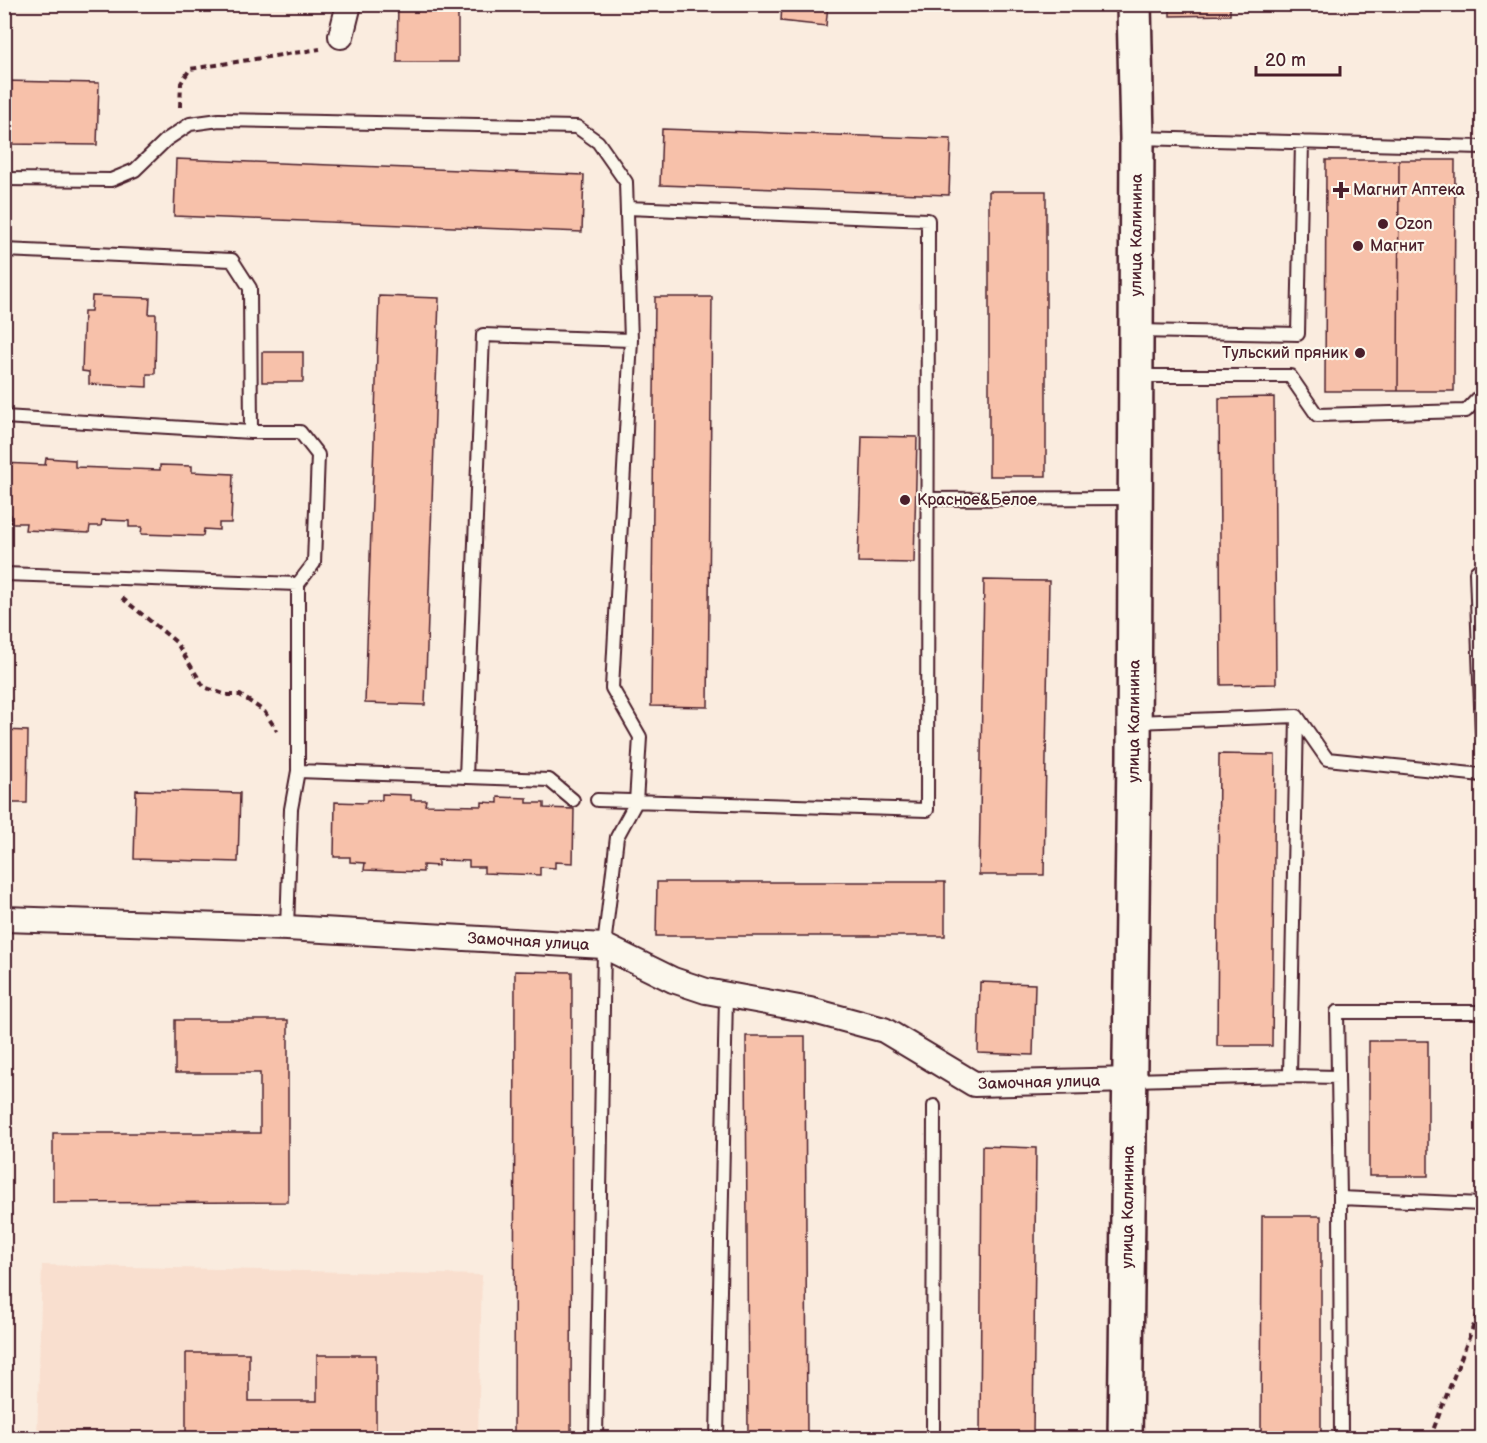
<svg xmlns="http://www.w3.org/2000/svg" width="1487" height="1443" viewBox="0 0 1487 1443" font-family="'Balsamiq Sans',sans-serif">
<rect width="100%" height="100%" fill="#faecdf"/>
<filter id="ink" filterUnits="userSpaceOnUse"><feTurbulence type="fractalNoise" baseFrequency=".0167" numOctaves="2"/><feDisplacementMap in="SourceGraphic" scale="12" xChannelSelector="R" yChannelSelector="G"/><feConvolveMatrix kernelMatrix="1 2 1 2 8 2 1 2 1" color-interpolation-filters="sRGB"/></filter>
<g filter="url(#ink)">
<path fill="#f9dfcf" d="M42 1265 482 1275 478 1438H37Z"/>
<path fill="#f7c1aa" stroke="#4a1f2b" stroke-width="1.5" d="M398 4H458V62H397Z
M782 4H828L826 26 781 21Z
M1170 4H1230V15L1170 16Z
M4 81 99 83 97 145 4 144Z
M662 129 951 139 949 195 660 185Z
M176 159 584 175 582 232 174 216Z
M1326 160H1399L1398 391H1325Z
M1399 160H1455L1454 391H1398Z
M989 191H1046V476H989Z
M92 296 150 298 149 314H156L155 374H147V387L89 384V372L82 371 84 311H91Z
M379 296 439 298 425 705 365 703Z
M655 297H712L708 707 651 706Z
M262 352H303V382H262Z
M1274 397 1276 684 1221 685 1219 398Z
M862 436 917 437 914 563 858 562Z
M46 458 75 460V467L160 470V465L192 466V472L233 474 231 523H219V530L204 529 203 536 141 534 142 527H129V521L102 520 101 526H90L89 533 25 530 26 523H11V515H4V463L45 465Z
M984 580 1049 581 1044 875H979Z
M4 730 28 731 27 803H4Z
M1219 754 1275 755 1272 1046H1217Z
M136 790 240 793 238 862 134 859Z
M382 794 411 795V800H426L425 805 482 806V802L498 803V797L527 798V803H544V808L574 809 573 863 555 862V868L540 867V875L484 873V867H469V861L438 860V866L423 865V872L364 870 365 863 350 862V857H334L335 802 366 803 367 800H382Z
M657 882H945V936H656Z
M515 971 572 972 571 1438H514Z
M980 982 1035 984 1033 1055 978 1053Z
M175 1020H288V1202L53 1203V1133H260V1073H175Z
M746 1036H805L807 1438H748Z
M1369 1041H1428V1176H1369Z
M982 1146 1036 1148 1033 1438H980Z
M1262 1216H1321V1438H1261Z
M186 1353H249V1401H317V1355H376V1438H186Z"/>
<g fill="none" stroke-linecap="round" stroke-linejoin="round">
<g stroke="#4a1f2b" stroke-width="16">
<path id="lane" d="M1138 138 1482 147
M4 179 111 180 135 170 166 140 190 124 219 120 577 127 598 142 626 182 631 340 612 688 640 737 636 802 617 837 604 946 596 1438
M4 250 232 260 250 288 251 432H300L318 455 314 563 298 584 4 574
M1137 331 1298 334 1302 142
M1137 376H1290L1317 415 1466 411 1482 394
M4 417 251 432
M928 499 1134 498
M1482 567 1476 572 1482 734
M1135 722 1297 716 1327 759 1482 775
M298 771 549 780 573 800
M466 777 483 335 631 340
M597 800 927 810 928 220 627 208
M287 928 291 809 298 771V584
M1482 1012H1337L1340 1198 1482 1204
M1290 1076 1297 716
M1132 1080 1290 1076 1338 1077
M1340 1198 1341 1438
M717 1438 726 996
M933 1438 934 1106"/>
</g>
<g stroke="#4a1f2b" stroke-width="28">
<g id="street">
<path d="M341 36 349 4"/>
<path id="s1" d="M4 919 287 928 604 946 673 980 706 991 810 1010 884 1030 974 1084 1132 1080"/>
</g>
</g>
<g stroke="#4a1f2b" stroke-width="38">
<g id="secondary">
<path id="s2" d="M1125 1438 1134 756 1137 138 1134 4"/>
</g>
</g>
<path stroke="#4a1f2b" stroke-width="4" stroke-dasharray="6 4.5" stroke-linecap="butt" d="M180 107 181 83 190 69 320 49
M122 598 176 642 204 687 227 695H240L264 711 277 731
M1430 1438 1482 1304"/>
<use href="#lane" stroke="#fbf7ec" stroke-width="12"/>
<use href="#street" stroke="#fbf7ec" stroke-width="24"/>
<use href="#secondary" stroke="#fbf7ec" stroke-width="33"/>
</g>
</g>
<g fill="#4a1f2b" stroke="#fbf7ec" stroke-width="2">
<path d="M1338 181h6v6h6v6h-6v6h-6v-6h-6v-6h6z"/>
<circle cx="1383" cy="224" r="6"/>
<circle cx="1358" cy="246" r="6"/>
<circle cx="1360" cy="353" r="6"/>
<circle cx="905" cy="500" r="6"/>
</g>
<g text-anchor="middle" dominant-baseline="central" stroke-width="4.5" stroke-linejoin="round" paint-order="stroke">
<g font-size="16" fill="#4a1f2b" stroke="#fbf7ec" text-anchor="start">
<text x="1353" y="190">Магнит Аптека</text>
<text x="1395" y="224">Ozon</text>
<text x="1370" y="246">Магнит</text>
<text x="1348" y="353" text-anchor="end">Тульский пряник</text>
<text x="917" y="500">Красное&amp;Белое</text>
</g>
<g font-size="16" fill="#4a1f2b" stroke="#fbf7ec">
<text stroke="none"><textPath href="#s2" startOffset="1203">улица Калинина</textPath></text>
<text stroke="none"><textPath href="#s2" startOffset="717">улица Калинина</textPath></text>
<text stroke="none"><textPath href="#s1" startOffset="525">Замочная улица</textPath></text>
<text stroke="none"><textPath href="#s1" startOffset="1065">Замочная улица</textPath></text>
<text stroke="none"><textPath href="#s2" startOffset="231">улица Калинина</textPath></text>
</g>
</g>
<rect width="1487" height="1443" fill="none" stroke="#fbf7ec" stroke-width="24"/>
<rect x="12" y="12" width="1463" height="1419" fill="none" stroke="#4a1f2b" stroke-width="2" filter="url(#ink)"/>
<path d="M1256 66v9h84v-9" fill="none" stroke="#4a1f2b" stroke-width="3"/>
<text x="1265" y="66" font-size="18" fill="#4a1f2b" stroke="#fbf7ec" stroke-width="4.5" paint-order="stroke">20 m</text>
</svg>
